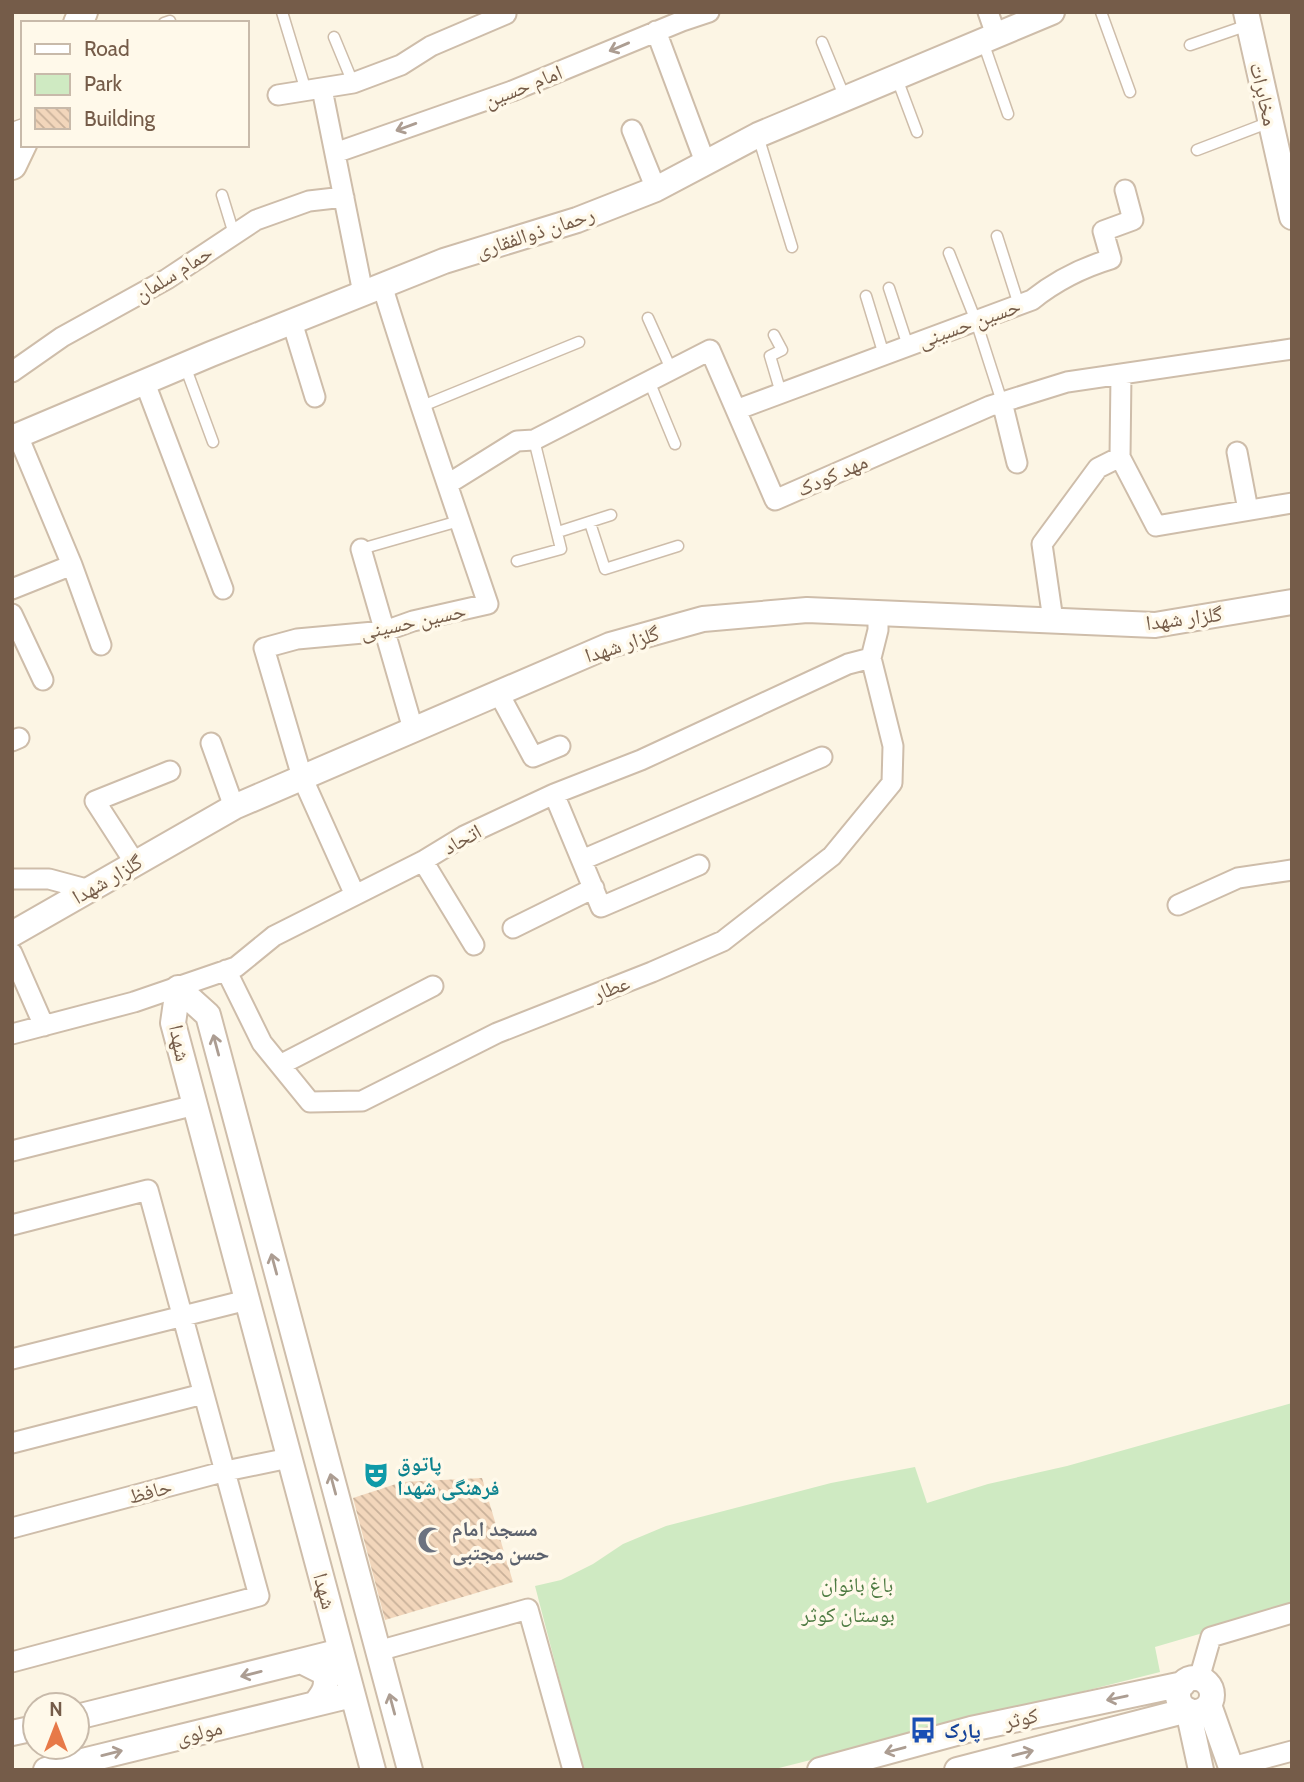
<svg xmlns="http://www.w3.org/2000/svg" width="1304" height="1782" viewBox="0 0 1304 1782" font-family="Cabin,'Noto Naskh Arabic',sans-serif">
<defs>
<pattern id="building-back-hatch" width="6" height="6" patternUnits="userSpaceOnUse" patternTransform="scale(1.75)"><rect width="6" height="6" fill="#f2d6bb"/><path d="M-1 5l2 2M0 0l6 6M5-1l2 2" fill="none" stroke="#c9b19a"/></pattern>
</defs>
<rect width="100%" height="100%" fill="#fcf5e4"/>
<path fill="#cfeac2" d="M1292 1403V1607L1155 1647 1160 1672 771 1770H583L535 1586 561 1580 593 1564 623 1544 666 1526 831 1483 915 1467 927 1503 988 1484 1067 1466Z"/>
<path fill="url(#building-back-hatch)" d="M482 1478 513 1582 385 1620 353 1498 402 1482Z"/>
<g fill="none" stroke-linecap="round" stroke-linejoin="round">
<g stroke="#cebdaa" stroke-width="13">
<path id="service" d="M282 12 306 91
M1101 12 1130 92
M164 23 170 21
M334 37 353 83
M822 42 845 98
M983 42 1008 114
M1190 45 1248 25
M896 76 917 132
M12 128 23 124
M758 136 792 247
M1197 150 1270 122
M222 195 234 234
M997 236 1019 305
M949 253 976 321 1002 402
M889 288 908 346
M866 296 884 355
M648 318 671 369
M774 335 782 350 770 356 781 393
M185 366 213 442
M649 381 675 444
M420 407 579 342
M590 523 605 569 678 546
M558 532 611 515
M361 549 459 521
M517 561 561 549 534 440"/>
</g>
<g stroke="#cebdaa" stroke-width="23">
<path id="minor" d="M988 12 996 35
M656 31 705 162
M322 89 363 293
M278 95 353 83 401 65 431 46 506 14 505 12
M632 130 656 189
M335 153 512 91 682 21 709 12
M292 322 315 397
M12 372 62 337 167 279 256 220 309 201 344 197
M145 383 223 589
M1002 402 1017 463
M736 410 1032 300C1057 280 1081 268 1111 259L1103 231 1133 220 1125 190
M18 436 72 565 101 645
M1237 452 1248 510
M1120 457 1156 526 1292 503
M448 484 517 441 534 440 710 350 775 500 990 406 1067 382 1292 349
M361 549 413 729
M12 589 72 565
M12 614 43 680
M1053 620 1042 544 1098 468 1120 457 1121 374
M498 692 533 757 560 746
M12 741 19 738
M211 743 234 807
M554 794 601 907 699 865
M582 860 822 757
M423 861 474 945
M135 863 95 801 170 771
M12 879H49L90 890
M355 895 302 777 264 648 297 639 385 631 413 621 488 604C452 498 415 393 382 285
M1178 905 1238 878 1292 870
M513 928 594 888
M12 953 44 1026
M226 970 262 1043 310 1102 362 1101 497 1033 652 972 723 941 832 856 892 783 893 746 871 658
M12 1034 134 1002 236 967 274 936 423 861 464 836 554 794 641 760 848 664 871 658 878 630V612
M280 1065 433 986
M12 1151 195 1105
M12 1225 148 1190 259 1596 12 1662
M12 1359 247 1300
M12 1443 203 1394
M12 1528 226 1471 289 1458
M378 1651 528 1609 573 1770
M1199 1679 1211 1637 1292 1613
M1232 1767 1292 1751"/>
</g>
<g stroke="#cebdaa" stroke-width="28">
<path id="tertiary" d="M1246 12 1292 217
M12 438 211 354 444 261 577 220 656 189 758 135 1052 12
M12 934 234 807 610 645 703 619 807 610 1155 625 1292 602
M301 1661 325 1673C328 1687 324 1693 315 1704
M1178 1695a17 17 0 1 1 34 0a17 17 0 1 1-34 0Z
M1209 1705 1232 1770
M77 1717 341 1651
M12 1733 35 1728
M46 1770 352 1695
M373 1770 173 1023 178 988 208 1015 410 1770
M820 1770 971 1729 1183 1684
M957 1770 1188 1710 1201 1770"/>
</g>
<g stroke="#d1bea7" stroke-width="32">
<path id="secondary" d="M78 23 83 12
M12 165 23 142"/>
</g>
<use href="#service" stroke="#fff" stroke-width="10"/>
<use href="#minor" stroke="#fff" stroke-width="19"/>
<use href="#tertiary" stroke="#fff" stroke-width="24"/>
<use href="#secondary" stroke="#fff" stroke-width="28"/>
</g>
<defs><path id="oneway-shaft" d="M-6 0H5M1.5-3L5.5 0L1.5 3" fill="none" stroke-width="1.6" stroke-linecap="round" stroke-linejoin="round" transform="scale(1.75)"/></defs>
<g stroke="#ac9d92">
<use href="#oneway-shaft" transform="translate(619 47) rotate(157)"/>
<use href="#oneway-shaft" transform="translate(406 127) rotate(160)"/>
<use href="#oneway-shaft" transform="translate(216 1045) rotate(-105)"/>
<use href="#oneway-shaft" transform="translate(274 1264) rotate(-105)"/>
<use href="#oneway-shaft" transform="translate(333 1484) rotate(-105)"/>
<use href="#oneway-shaft" transform="translate(251 1674) rotate(166)"/>
<use href="#oneway-shaft" transform="translate(1117 1698) rotate(168)"/>
<use href="#oneway-shaft" transform="translate(392 1704) rotate(-105)"/>
<use href="#oneway-shaft" transform="translate(895 1750) rotate(165)"/>
<use href="#oneway-shaft" transform="translate(112 1753) rotate(-14)"/>
<use href="#oneway-shaft" transform="translate(1023 1753) rotate(-14)"/>
</g>
<defs>
<g id="theatre-bare" transform="scale(2.1)"><path d="M-5-5.5Q0-4 5-5.5V0Q5 5 0 6Q-5 5-5 0ZM-3.3-2.5H-1v1.5H-3.3ZM1-2.5H3.3v1.5H1ZM-2.8 1Q0 5.5 2.8 1Z" fill="#0f9aa8" stroke="#fff9ea" stroke-width="2.5" paint-order="stroke"/></g>
<g id="mosque-bare" transform="scale(2.1)"><path d="M3.5-4.9A6 6 0 1 0 3.5 4.9A5 5 0 1 1 3.5-4.9Z" fill="#6b7280" stroke="#fff9ea" stroke-width="2.5" paint-order="stroke"/></g>
<g id="bus-bare" transform="scale(2.1)"><path d="M-5-6H5V4H4V6H2V4H-2V6H-4V4H-5ZM-3.5-4V0h7V-4ZM-3.5 1.2v1.5H-2V1.2ZM2 1.2v1.5H3.5V1.2Z" fill="#1a4fb4" stroke="#fff9ea" stroke-width="2.5" paint-order="stroke"/></g>
</defs>
<g fill-rule="evenodd">
<use href="#theatre-bare" x="376" y="1475"/>
<use href="#mosque-bare" x="431" y="1540"/>
<use href="#bus-bare" x="923" y="1730"/>
</g>
<g text-anchor="middle" dominant-baseline="central" stroke-width="7" stroke-linejoin="round" paint-order="stroke">
<g font-size="21" fill="#755c49" stroke="#fff9ea">
<text transform="translate(523 86) rotate(-22)">امام حسین</text>
<text transform="translate(1264 94) rotate(77)">مخابرات</text>
<text transform="translate(535 232) rotate(-18)">رحمان ذوالفقاری</text>
<text transform="translate(173 273) rotate(-32)">حمام سلمان</text>
<text transform="translate(969 323) rotate(-20)">حسین حسینی</text>
<text transform="translate(832 475) rotate(-24)">مهد کودک</text>
<text transform="translate(1184 618) rotate(-7)">گلزار شهدا</text>
<text transform="translate(413 621) rotate(-12)">حسین حسینی</text>
<text transform="translate(622 644) rotate(-18)">گلزار شهدا</text>
<text transform="translate(462 839) rotate(-29)">اتحاد</text>
<text transform="translate(107 879) rotate(-30)">گلزار شهدا</text>
<text transform="translate(611 988) rotate(-21)">عطار</text>
<text transform="translate(180 1043) rotate(78)">شهدا</text>
<text transform="translate(150 1491) rotate(-15)">حافظ</text>
<text transform="translate(325 1591) rotate(75)">شهدا</text>
<text transform="translate(1021 1718) rotate(-12)">کوثر</text>
<text transform="translate(199 1732) rotate(-14)">مولوی</text>
</g>
<g font-size="21" font-weight="bold" fill="#0d838f" stroke="#fff9ea" text-anchor="start">
<text x="397" y="1463">پاتوق<tspan x="397" dy="24">فرهنگی شهدا</tspan></text>
</g>
<g font-size="21" font-weight="bold" fill="#5b616d" stroke="#fff9ea" text-anchor="start">
<text x="452" y="1528">مسجد امام<tspan x="452" dy="24">حسن مجتبی</tspan></text>
</g>
<g font-size="21" fill="#4d7a41" stroke="#fff9ea">
<text x="857" y="1584">باغ بانوان</text>
<text x="848" y="1614">بوستان کوثر</text>
</g>
<g font-size="21" font-weight="bold" fill="#164399" stroke="#fff9ea" text-anchor="start">
<text x="944" y="1730">پارک</text>
</g>
</g>
<rect width="1304" height="1782" fill="none" stroke="#755c49" stroke-width="28"/>
<rect x="21" y="21" width="228" height="126" fill="#fff9ea" stroke="#c8baaa" stroke-width="2"/>
<rect x="35" y="44" width="35" height="10" fill="#ffffff" stroke="#c8baaa" stroke-width="2"/>
<text x="84" y="56" font-size="21" fill="#755c49">Road</text>
<rect x="35" y="74" width="35" height="21" fill="#cfeac2" stroke="#c8baaa" stroke-width="2"/>
<text x="84" y="91" font-size="21" fill="#755c49">Park</text>
<rect x="35" y="108" width="35" height="21" fill="url(#building-back-hatch)" stroke="#c8baaa" stroke-width="2"/>
<text x="84" y="126" font-size="21" fill="#755c49">Building</text>
<g transform="translate(56 1726)"><circle r="33" fill="#fff9ea" stroke="#c8baaa" stroke-width="2"/>
<path d="M0-5L12 26L0 18L-12 26Z" fill="#e77948"/>
<text y="-10" font-size="19" font-weight="bold" text-anchor="middle" fill="#755c49">N</text>
</g>
</svg>
